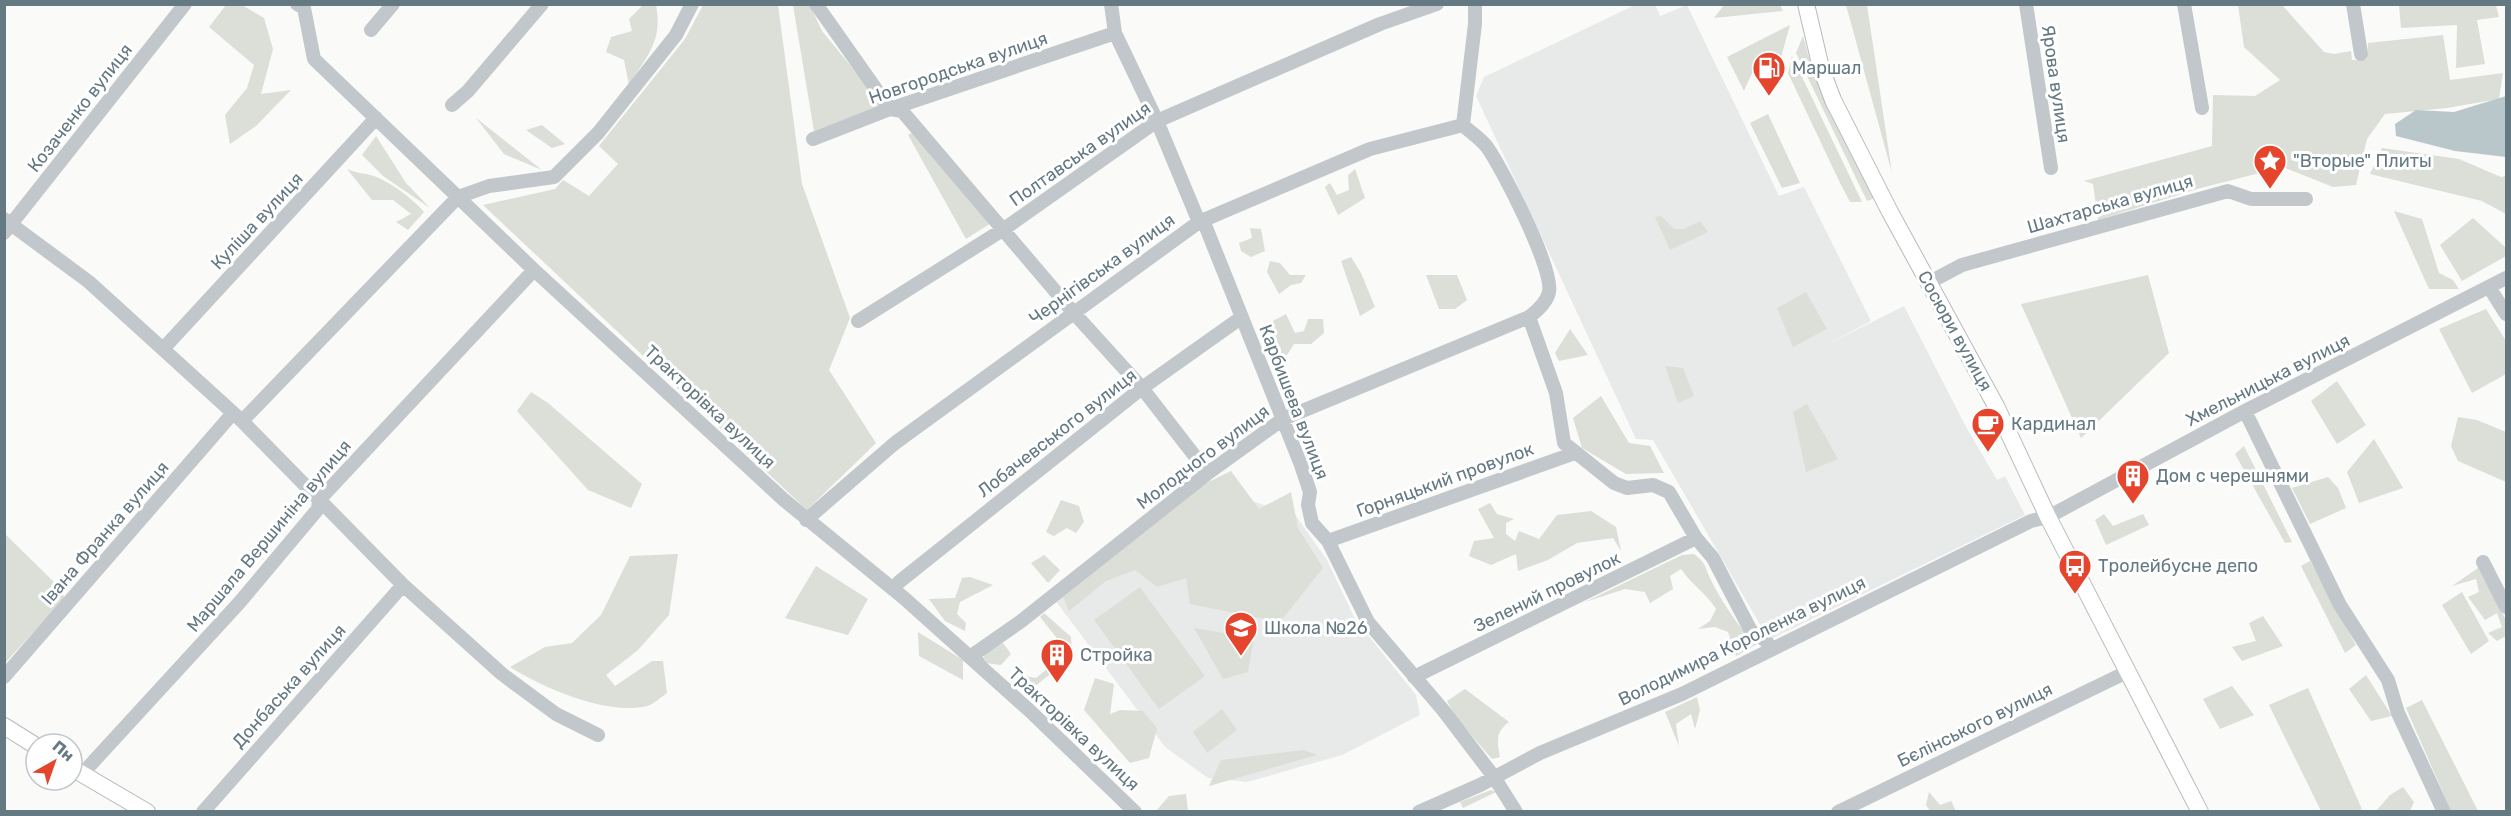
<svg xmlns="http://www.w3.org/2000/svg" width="2511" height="816" viewBox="0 0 2511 816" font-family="Rubik,sans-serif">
<rect width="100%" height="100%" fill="#fafaf8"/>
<path fill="#e8eae9" d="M1635 5H1655L1660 16 1687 5 1779 196 1804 187 1871 321 1824 346 1904 306 1965 425 1997 480 2005 476 2025 515 1769 640 1653 440 1636 439 1476 96 1484 77Z
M1199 483 1296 516 1327 560 1355 619 1416 695 1420 715 1342 755 1247 782 1208 778 1165 747 1055 600Z"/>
<path fill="#dbdfd7" d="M226 5H242L264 18 273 49 261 94 291 90 256 126 230 144 225 115 247 88 254 65 209 27Z
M643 5H656C663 41 647 56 629 85L624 60 606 52 611 37 632 31 629 19Z
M703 5H778L802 184 850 318 829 370 876 443 807 510 483 205 555 189 563 180 589 196 618 164 599 146 685 39Z
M793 5H810L822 31 883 105 814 131Z
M1724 5H1780L1783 11 1714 18Z
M1846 5H1867L1892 173Z
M2238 5H2282L2324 52 2334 54 2351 51 2352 60 2367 59 2368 43 2443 35 2450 80 2503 73 2499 99 2447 108 2385 114 2367 139 2356 185 2333 187 2283 167 2197 189 2098 220 2093 184 2084 181 2212 146 2213 95 2255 96 2280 80 2244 47Z
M2399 5H2496L2499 17 2477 20 2485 64 2456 68 2457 25 2401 28Z
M1790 25 1781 57C1758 54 1752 73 1744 91L1727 57Z
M1803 36C1817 93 1846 142 1874 193L1875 198 1867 201 1796 53Z
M1792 56 1862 202H1850L1841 185 1788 73Z
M1768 114 1800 183 1782 188 1750 123Z
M476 118 542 170 504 154Z
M542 125 565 144 552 148 526 130Z
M913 132 991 223 966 239 908 135Z
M376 136 406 183 430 208 383 176 362 155Z
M2382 148 2459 159 2501 177 2506 176V214L2482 201 2370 174Z
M347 169C357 174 369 173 379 178 395 186 412 198 424 212L408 230 396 222 411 214 393 200H372Z
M1355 169 1365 198 1338 215 1325 187 1330 183 1337 195 1349 190 1348 175Z
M2394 211 2422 219 2439 273 2453 280 2459 289H2429Z
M1661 216 1674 229H1684L1700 221 1708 232 1670 250 1655 217Z
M2473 218 2506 248V256L2462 281 2440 245Z
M1250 228 1261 229 1265 251 1251 257 1241 251 1239 243 1252 238Z
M1351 257 1361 273 1375 307 1360 316 1341 261Z
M1270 261 1280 263 1290 275H1306L1301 283 1291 285 1279 294 1267 272Z
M1426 275H1457L1467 300 1455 309H1439Z
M2148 275 2169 353 2081 438 2021 304Z
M1806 292 1827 329 1793 347 1777 308Z
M2486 309 2506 341V374L2472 393 2439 329Z
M1286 314 1295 333 1304 331 1308 319H1323L1324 333 1311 344H1294L1287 355 1274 356 1270 341 1274 335 1273 321Z
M1570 329 1588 355 1559 361 1555 353Z
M1665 366 1683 368 1694 396 1678 403Z
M2337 381 2366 425 2337 444 2311 401Z
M531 392 548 403 642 484 631 508 588 490 517 411Z
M1601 396 1629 443 1650 446 1664 473 1626 474 1582 448 1573 418Z
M1807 404 1838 459 1806 472 1793 412Z
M2458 417 2477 420 2506 432V482L2458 461 2451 446Z
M2374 439 2403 488 2359 503 2347 472Z
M2244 446 2292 542 2285 543 2235 454Z
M1231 471 1259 509 1291 492 1298 528 1323 568 1280 622 1190 604 1186 578 1157 587 1135 570 1106 581 1069 611 1063 597 1200 486Z
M2328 477 2338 488 2346 508 2310 524 2292 488Z
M1061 500 1079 506 1084 522 1076 533 1067 528 1054 536 1046 532Z
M1490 503 1497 514 1514 519 1506 523V534L1515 541 1519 531 1539 539 1557 515 1591 511 1616 527 1621 551 1613 538 1577 543 1548 560 1518 571 1516 554 1491 565 1469 556 1474 541 1494 538 1478 509Z
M2104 514 2113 526 2143 514 2149 525 2106 545 2095 520Z
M4 533 57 585 65 598 5 663Z
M678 554 669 615 638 650 606 675 615 686 652 661H663L667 693C661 697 654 704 647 706 608 716 543 688 510 667L545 647 572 643 601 615 630 556Z
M1694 554C1708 565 1704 567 1711 580 1720 599 1742 633 1757 644L1736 656 1728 632 1715 627 1698 629 1710 621 1716 609C1706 593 1692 585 1681 569L1670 576 1673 589 1650 603 1645 592 1625 589 1585 602 1682 555Z
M1044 555 1060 570 1048 583 1031 563Z
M2310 561 2356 645 2345 653 2301 566Z
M816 566 868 599 848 635 785 618Z
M2478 568 2506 620V636L2497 641 2488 633 2502 627 2497 613 2485 620 2468 597 2479 592 2476 579 2452 586Z
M970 577 993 585 960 602 957 614 966 623 965 631 945 621 929 599 955 598 962 578Z
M1140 587 1205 676 1159 709 1094 620Z
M2462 592 2489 641 2471 654 2442 605Z
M1044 613 1071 637 1072 656 1033 688 1017 685 1020 675 1036 678 1068 652 1040 617Z
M2263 616 2283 646 2242 661 2232 647 2256 641 2249 623Z
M1194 628 1254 638 1248 672 1223 679Z
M918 632 963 660V680L919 656Z
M1003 643 1011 654 1001 665 985 663 983 652Z
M2366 675 2392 716 2371 721 2349 689Z
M1095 678 1114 684 1110 714 1120 710 1143 711 1157 728 1149 758 1130 763 1084 710Z
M2232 686 2254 715 2220 729 2203 699Z
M2308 688 2362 809 2357 811H2321L2269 705Z
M1465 689 1509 722C1495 732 1497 742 1500 757L1492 759 1457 719 1447 701Z
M1697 697 1700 710 1695 729 1691 714 1676 724 1679 746 1665 712Z
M2422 700 2478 811H2451L2406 708Z
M1222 709 1237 730 1207 753 1193 732Z
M1304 750 1317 755 1209 786 1221 760Z
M2403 787 2414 802 2410 811H2376L2390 795Z
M1491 790 1496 792 1463 808 1460 802Z
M1929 792 1940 805 1951 801 1956 811H1930L1926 805Z
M1186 794 1188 811H1156L1169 796Z"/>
<path fill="#b9c7ca" d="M2506 96V157L2455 151 2396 136 2395 124 2416 110 2454 112Z"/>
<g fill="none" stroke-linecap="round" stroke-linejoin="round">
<g stroke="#b5bbbe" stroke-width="18">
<path id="major" d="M1806 4 1821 68 1833 100 1890 212 1996 406 2048 517 2200 812
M4 726 36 746
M72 768 147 812"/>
</g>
<path stroke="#c1c7ca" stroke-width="14" d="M297 4 304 8 314 59 534 270 784 500 904 598 1030 711 1135 812
M816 4 890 109 902 111 1073 312 1142 388 1208 473
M1111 4 1115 33 1157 121 1199 222 1205 225 1301 465 1310 492 1308 505 1312 523 1328 541 1368 622 1443 710 1494 777 1516 812
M2026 4 2051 168
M2184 4 2202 108
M2353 4 2361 54
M371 30 393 4
M452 105 468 91 542 4
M1463 125C1470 132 1481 139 1487 147 1502 168 1554 269 1549 292 1547 302 1537 311 1529 317L1556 393 1564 443 1614 483 1627 488 1653 485 1669 492 1696 538 1713 558 1751 631 1765 640 1772 649
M1463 125 1475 24V4
M813 139 890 109 1115 33
M4 219 89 282 242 421 403 585 502 674 556 714 598 735
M4 233 185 4
M1928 283 1962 265 2228 191 2251 199H2306
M2489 287 2506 314
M858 321 1004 229 1157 121 1380 24 1437 4
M163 349 376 118
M2245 411 2340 605 2388 680 2398 713 2444 812
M242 421 458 197 489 186 554 177 598 133 676 35 692 4
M806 520 895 443 1199 222 1370 149 1463 125
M1328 541 1575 453
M2483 562 2506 607
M899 582 1142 388 1242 317
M979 665 974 654 1020 622 1208 473 1283 419 1529 317
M4 677 233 413
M1414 677 1696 538
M82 774 239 603 318 509 319 500 534 270
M203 812 403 585
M1419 812 1480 785 1540 753 1682 694 2031 521 2048 517 2245 411 2506 278
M1838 812 2129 671"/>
<use href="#major" stroke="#fff" stroke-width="16"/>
</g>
<defs>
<g id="fuel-pin" transform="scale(1.725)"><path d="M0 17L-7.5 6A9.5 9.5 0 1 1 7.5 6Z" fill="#e5442d" stroke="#fff"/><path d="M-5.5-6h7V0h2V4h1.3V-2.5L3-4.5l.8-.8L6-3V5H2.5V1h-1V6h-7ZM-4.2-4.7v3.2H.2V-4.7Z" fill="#fff"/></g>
<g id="sight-pin" transform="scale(1.725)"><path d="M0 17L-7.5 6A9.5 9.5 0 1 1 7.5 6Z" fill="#e5442d" stroke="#fff"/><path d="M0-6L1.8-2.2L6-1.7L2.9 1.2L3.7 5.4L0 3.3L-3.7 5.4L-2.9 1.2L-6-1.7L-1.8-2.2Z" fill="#fff"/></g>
<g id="cafe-pin" transform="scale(1.725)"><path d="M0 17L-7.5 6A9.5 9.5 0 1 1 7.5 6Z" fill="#e5442d" stroke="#fff"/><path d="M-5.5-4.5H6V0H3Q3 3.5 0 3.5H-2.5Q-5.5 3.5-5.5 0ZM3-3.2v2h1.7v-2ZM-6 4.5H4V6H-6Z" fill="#fff"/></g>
<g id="building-pin" transform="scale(1.725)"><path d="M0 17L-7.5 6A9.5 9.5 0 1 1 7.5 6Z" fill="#e5442d" stroke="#fff"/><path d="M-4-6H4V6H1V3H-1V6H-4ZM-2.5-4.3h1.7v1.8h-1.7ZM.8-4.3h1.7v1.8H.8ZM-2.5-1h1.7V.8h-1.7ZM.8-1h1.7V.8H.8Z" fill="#fff"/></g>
<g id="bus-pin" transform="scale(1.725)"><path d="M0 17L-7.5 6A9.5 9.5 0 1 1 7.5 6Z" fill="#e5442d" stroke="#fff"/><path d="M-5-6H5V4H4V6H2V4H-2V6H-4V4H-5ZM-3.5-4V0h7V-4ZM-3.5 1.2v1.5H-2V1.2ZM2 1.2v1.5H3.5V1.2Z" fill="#fff"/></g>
<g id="school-pin" transform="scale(1.725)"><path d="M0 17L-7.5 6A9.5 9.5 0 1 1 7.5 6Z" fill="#e5442d" stroke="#fff"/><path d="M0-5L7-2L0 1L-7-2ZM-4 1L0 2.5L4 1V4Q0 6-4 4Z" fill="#fff"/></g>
</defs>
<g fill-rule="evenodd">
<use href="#fuel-pin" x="1769" y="68"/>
<use href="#sight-pin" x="2270" y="161"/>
<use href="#cafe-pin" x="1988" y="424"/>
<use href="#building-pin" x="2133" y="476"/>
<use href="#bus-pin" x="2075" y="566"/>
<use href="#school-pin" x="1241" y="628"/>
<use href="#building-pin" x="1057" y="655"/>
</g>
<g text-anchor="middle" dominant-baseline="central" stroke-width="6" stroke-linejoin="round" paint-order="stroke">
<g font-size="18" fill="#657983" stroke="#fff">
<text transform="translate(958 68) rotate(-19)">Новгородська вулиця</text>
<text transform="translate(2056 84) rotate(82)">Ярова вулиця</text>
<text transform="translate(80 108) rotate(-52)">Козаченко вулиця</text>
<text transform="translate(1080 154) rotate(-35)">Полтавська вулиця</text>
<text transform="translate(2110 204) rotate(-16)">Шахтарська вулиця</text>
<text transform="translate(257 221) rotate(-47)">Куліша вулиця</text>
<text transform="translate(1102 269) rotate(-36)">Чернігівська вулиця</text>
<text transform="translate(1955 331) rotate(61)">Сосюри вулиця</text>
<text transform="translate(2268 380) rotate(-27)">Хмельницька вулиця</text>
<text transform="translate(1294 402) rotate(69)">Карбишева вулиця</text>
<text transform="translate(710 407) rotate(43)">Тракторівка вулиця</text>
<text transform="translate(1057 433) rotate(-38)">Лобачевського вулиця</text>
<text transform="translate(1203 457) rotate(-37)">Молодчого вулиця</text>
<text transform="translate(1445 480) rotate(-20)">Горняцький провулок</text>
<text transform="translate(105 533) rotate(-49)">Івана Франка вулиця</text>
<text transform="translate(269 536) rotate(-50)">Маршала Вершиніна вулиця</text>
<text transform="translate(1547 592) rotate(-26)">Зелений провулок</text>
<text transform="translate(1742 641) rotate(-26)">Володимира Короленка вулиця</text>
<text transform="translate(289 686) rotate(-48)">Донбаська вулиця</text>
<text transform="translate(1975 725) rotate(-26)">Бєлінського вулиця</text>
<text transform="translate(1074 729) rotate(43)">Тракторівка вулиця</text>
</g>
<g font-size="18" fill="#657983" stroke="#fff" text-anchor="start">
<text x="1792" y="68">Маршал</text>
<text x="2293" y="161">"Вторые" Плиты</text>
<text x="2011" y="424">Кардинал</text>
<text x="2156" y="476">Дом с черешнями</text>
<text x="2098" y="566">Тролейбусне депо</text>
<text x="1264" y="628">Школа №26</text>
<text x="1080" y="655">Стройка</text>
</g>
</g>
<rect width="2511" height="816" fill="none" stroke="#657983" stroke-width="12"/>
<g transform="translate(54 762) rotate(40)"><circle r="28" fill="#ffffff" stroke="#c1c9cd" stroke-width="1.5"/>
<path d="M0-4.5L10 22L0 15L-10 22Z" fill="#e5442d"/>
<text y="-9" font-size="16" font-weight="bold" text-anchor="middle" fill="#657983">Пн</text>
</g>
</svg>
